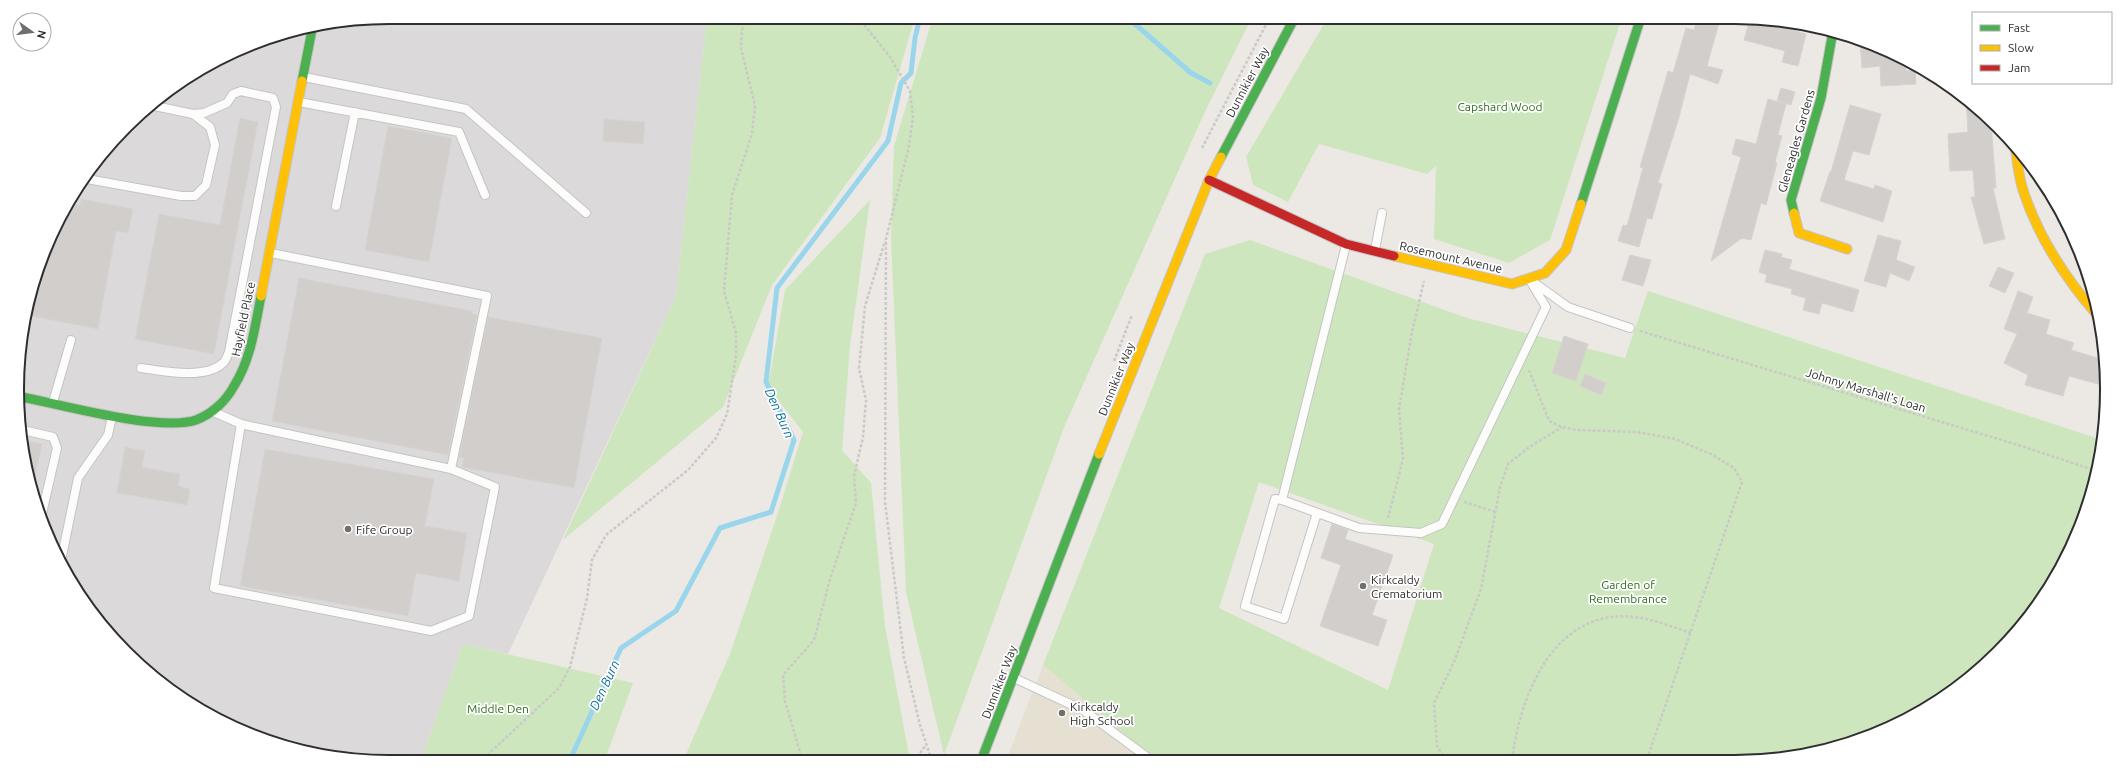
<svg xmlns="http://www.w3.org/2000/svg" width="2124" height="779" viewBox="0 0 2124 779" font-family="Ubuntu,sans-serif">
<rect width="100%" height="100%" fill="#ece8e4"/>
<path fill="#dcd9db" d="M390 17H707L676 296 508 654 463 644 420 762H389L293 749 225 724 163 685 80 596 45 532 24 462 20 341 37 270 67 203 144 109 203 67 270 37Z"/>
<path fill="#e6e0d3" d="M1043 665 1155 760 1006 761Z"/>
<path fill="#cee6be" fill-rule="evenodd" d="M707 17H915L880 138 772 285 723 407 563 540 676 296Z
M933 17H1252L1202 118 1065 425 944 755 906 592 891 238 894 146Z
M1328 17H1622L1550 240 1509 263 1434 239 1436 166 1427 174 1319 144 1288 202 1253 185 1246 157Z
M870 200 850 346 842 450 871 483 885 626 910 761H683L730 654 777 516 803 432 768 387 785 290Z
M1250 240 1467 318 1625 358 1648 291 2102 440 2094 486 2044 596 1980 669 1899 724 1783 759 1155 760 1043 665 1205 254ZM1259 482 1434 544 1388 690 1219 608Z
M463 644 633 683 604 762H420Z"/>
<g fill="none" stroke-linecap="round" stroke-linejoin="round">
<path stroke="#99d6ec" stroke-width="5" d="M1127 17 1191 73 1210 83
M569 762 621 648 676 611 720 528 771 512 794 440 766 382 777 288 888 141 901 83 911 73 915 38 920 17"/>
</g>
<path fill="#d1cecb" stroke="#d7d4d0" d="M1698 17H1714L1712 21 1719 23 1707 66 1723 70 1718 84 1690 74 1678 121 1658 183 1662 184 1652 219 1647 218 1639 247 1618 241 1623 225 1627 226 1643 168 1640 167 1668 71 1673 73 1686 28 1694 30Z
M1750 19 1762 21 1806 34 1798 66 1782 62 1785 51 1744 40Z
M1860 41 1905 59 1906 71 1915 70 1916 84 1881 86 1880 66 1862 68Z
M1781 88 1795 92 1791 105 1777 101Z
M1768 99 1786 104 1778 135 1782 136 1775 162 1777 163 1766 205 1761 203 1751 240 1742 238 1711 261 1741 157 1732 154 1736 139 1756 144Z
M1966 99 1991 122 1996 188H1993L2005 239 1984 244 1971 197H1975L1973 170 1950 171 1948 134 1968 132Z
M1850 105 1881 114 1869 155 1853 151 1844 180 1874 189 1875 185 1892 191 1883 222 1820 201 1830 171 1831 172Z
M240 118 258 122 214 354 135 339 159 214 220 225Z
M604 119 645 122 643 144 603 141Z
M388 126 452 138 429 262 365 250Z
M81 199 133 209 128 233 116 231 98 329 26 315 37 270 67 203 80 205Z
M1878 235 1901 241 1896 260 1915 267 1909 281 1890 273 1886 287 1864 281Z
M1765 250 1782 254 1781 257 1792 260 1789 269 1859 290 1853 312 1822 303 1819 314 1803 310 1806 298 1791 294 1792 289 1765 282 1767 275 1759 272Z
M1630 255 1651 260 1643 286 1622 280Z
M1998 267 2014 273 2005 293 1989 286Z
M299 278 472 311V314L477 315 448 455 272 421Z
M2018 291 2033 297 2027 313 2050 320 2046 334 2074 343 2071 350 2104 360 2098 384 2069 376 2063 396 2025 385 2028 375 2004 363 2017 334 2004 329Z
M488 317 602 338 574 488 462 467 464 458 459 457Z
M1564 336 1588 344 1576 381 1552 373Z
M1585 374 1606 383 1601 395 1580 386Z
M23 440 42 444 32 489 24 462Z
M125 447 145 451 142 467 180 474 178 486 190 489 187 505 117 493Z
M265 449 434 479 425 526 467 533 459 581 416 573 408 616 240 586Z
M1332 524 1348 530 1345 539 1393 555 1372 615 1387 620 1378 646 1320 626 1341 565 1321 558Z"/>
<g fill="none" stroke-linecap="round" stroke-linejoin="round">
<g stroke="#c5c4c5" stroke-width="10">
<path id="lane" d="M304 77 466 109 586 213
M299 102 459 132 485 195
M87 179 181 196H195L206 185 215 145 210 127 193 114
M336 206 355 112
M1375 250 1382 213
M271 253 487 296 451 469
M1532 281 1568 307 1630 328
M141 368C163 371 205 380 223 363 226 361 227 356 229 352L276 107 273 98 241 91 233 94 227 103 204 113 193 114 150 105
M53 402 71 340
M214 412 241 424 259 428 451 469 495 487 469 616 431 631 214 588 241 424
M23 430 53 437 57 448 41 518
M1282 500 1346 245
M1317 513 1284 619 1245 606 1275 499 1282 500 1359 528 1421 533 1442 524 1546 307 1529 279
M61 561 78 478 108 435 112 417
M1014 678 1083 710 1151 760"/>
</g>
<g stroke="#c5c4c5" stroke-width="11">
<path id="fast" d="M302 81 312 30
M1221 157 1295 17
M1581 204 1641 17
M1794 213 1791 200 1821 98 1833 31
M22 397C62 405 160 432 196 420 212 414 226 401 234 386 251 359 255 327 261 296
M981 761 1099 454"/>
</g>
<g stroke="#c5c4c5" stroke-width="11">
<path id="slow" d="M2015 144C2017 159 2018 175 2023 190 2038 237 2066 279 2098 316
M1794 213 1799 233 1847 249
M1394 256 1512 284 1545 273 1566 250 1581 204
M261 296 302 81
M1099 454 1209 180 1221 157"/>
</g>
<g stroke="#c5c4c5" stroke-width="11">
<path id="jam" d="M1209 180 1346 244 1394 256"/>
</g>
<path stroke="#c9c9c8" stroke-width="2.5" stroke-dasharray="3 2" stroke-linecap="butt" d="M858 17 890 57 910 91 913 117 909 146 886 239 885 502 904 658 920 725 932 761
M1202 148 1270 17
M1640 331 2018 445 2097 471
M1114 361 1132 315
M1529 370 1549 421 1562 427 1577 430 1637 432 1675 439 1711 454 1734 468 1742 482 1647 759
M1464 502 1496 512
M1388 518 1403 459 1399 409 1412 332 1424 281
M1512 759C1521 691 1557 603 1641 618 1658 621 1675 628 1691 633
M1446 760 1437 746 1434 703 1454 662 1481 589 1500 487 1508 464 1528 448 1562 427
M801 761 800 752 785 701 783 675 814 640 830 579 856 503 854 476 863 437 866 400 859 368 865 306 885 241
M914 761 926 745
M480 762 559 688 570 667 587 598 592 560 606 535 688 470 716 438 727 414 736 356V333L724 291 732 195 752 134 755 106 741 48 742 30 746 17"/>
<use href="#lane" stroke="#fcfcfb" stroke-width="8"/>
<use href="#fast" stroke="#4caf50" stroke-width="9"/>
<use href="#slow" stroke="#ffc107" stroke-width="9"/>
<use href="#jam" stroke="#c62828" stroke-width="9"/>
</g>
<g fill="#706f6e" stroke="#fff" stroke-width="1.5">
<circle cx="348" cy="529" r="4"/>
<circle cx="1363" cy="586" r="4"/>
<circle cx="1062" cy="713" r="4"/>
</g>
<g text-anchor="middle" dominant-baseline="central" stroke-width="3.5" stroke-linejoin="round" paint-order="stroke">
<g font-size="12" fill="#2e2e2e" stroke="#fff">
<text transform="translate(1247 82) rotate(-62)">Dunnikier Way</text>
<text transform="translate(1796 141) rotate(-74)">Gleneagles Gardens</text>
<text transform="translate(1451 257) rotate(13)">Rosemount Avenue</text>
<text transform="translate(243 319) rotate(-78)">Hayfield Place</text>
<text transform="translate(1116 379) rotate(-68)">Dunnikier Way</text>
<text transform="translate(1866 390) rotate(17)">Johnny Marshall's Loan</text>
<text transform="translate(999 682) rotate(-69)">Dunnikier Way</text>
</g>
<g font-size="12" fill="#2c6e1b" stroke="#fff">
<text x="1500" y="106">Capshard Wood</text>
<text x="1628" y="584">Garden of<tspan x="1628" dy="14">Remembrance</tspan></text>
<text x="498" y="708">Middle Den</text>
</g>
<g font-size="12" fill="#2e2e2e" stroke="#fff" text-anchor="start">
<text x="356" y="529">Fife Group</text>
<text x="1371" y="579">Kirkcaldy<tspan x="1371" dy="14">Crematorium</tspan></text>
<text x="1070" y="706">Kirkcaldy<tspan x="1070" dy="14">High School</tspan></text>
</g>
<g font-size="13" font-style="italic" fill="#0d6fa3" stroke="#fff">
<text transform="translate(780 413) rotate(66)">Den Burn</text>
<text transform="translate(604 685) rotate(-65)">Den Burn</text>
</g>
</g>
<path d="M0 0H2124V779H0ZM389 24H1735A365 365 0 0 1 2100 389V390A365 365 0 0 1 1735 755H389A365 365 0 0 1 24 390V389A365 365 0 0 1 389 24Z" fill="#fff" fill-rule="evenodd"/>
<path fill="none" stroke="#2e2e2e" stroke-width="2" d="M389 24H1735A365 365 0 0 1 2100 389V390A365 365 0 0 1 1735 755H389A365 365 0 0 1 24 390V389A365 365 0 0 1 389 24Z"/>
<rect x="1972" y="12" width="140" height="72" fill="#ffffff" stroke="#ababab"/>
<rect x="1980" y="25" width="20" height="6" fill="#4caf50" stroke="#ababab"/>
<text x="2008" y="32" font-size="12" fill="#2e2e2e">Fast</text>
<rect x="1980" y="45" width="20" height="6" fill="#ffc107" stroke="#ababab"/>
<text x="2008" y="52" font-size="12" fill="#2e2e2e">Slow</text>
<rect x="1980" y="65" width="20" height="6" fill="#c62828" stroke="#ababab"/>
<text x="2008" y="72" font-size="12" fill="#2e2e2e">Jam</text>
<g transform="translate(32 32) rotate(104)"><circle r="19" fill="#ffffff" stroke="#ababab"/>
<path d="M0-3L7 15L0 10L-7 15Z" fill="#706f6e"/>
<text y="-6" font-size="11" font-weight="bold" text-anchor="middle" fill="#2e2e2e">N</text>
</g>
</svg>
